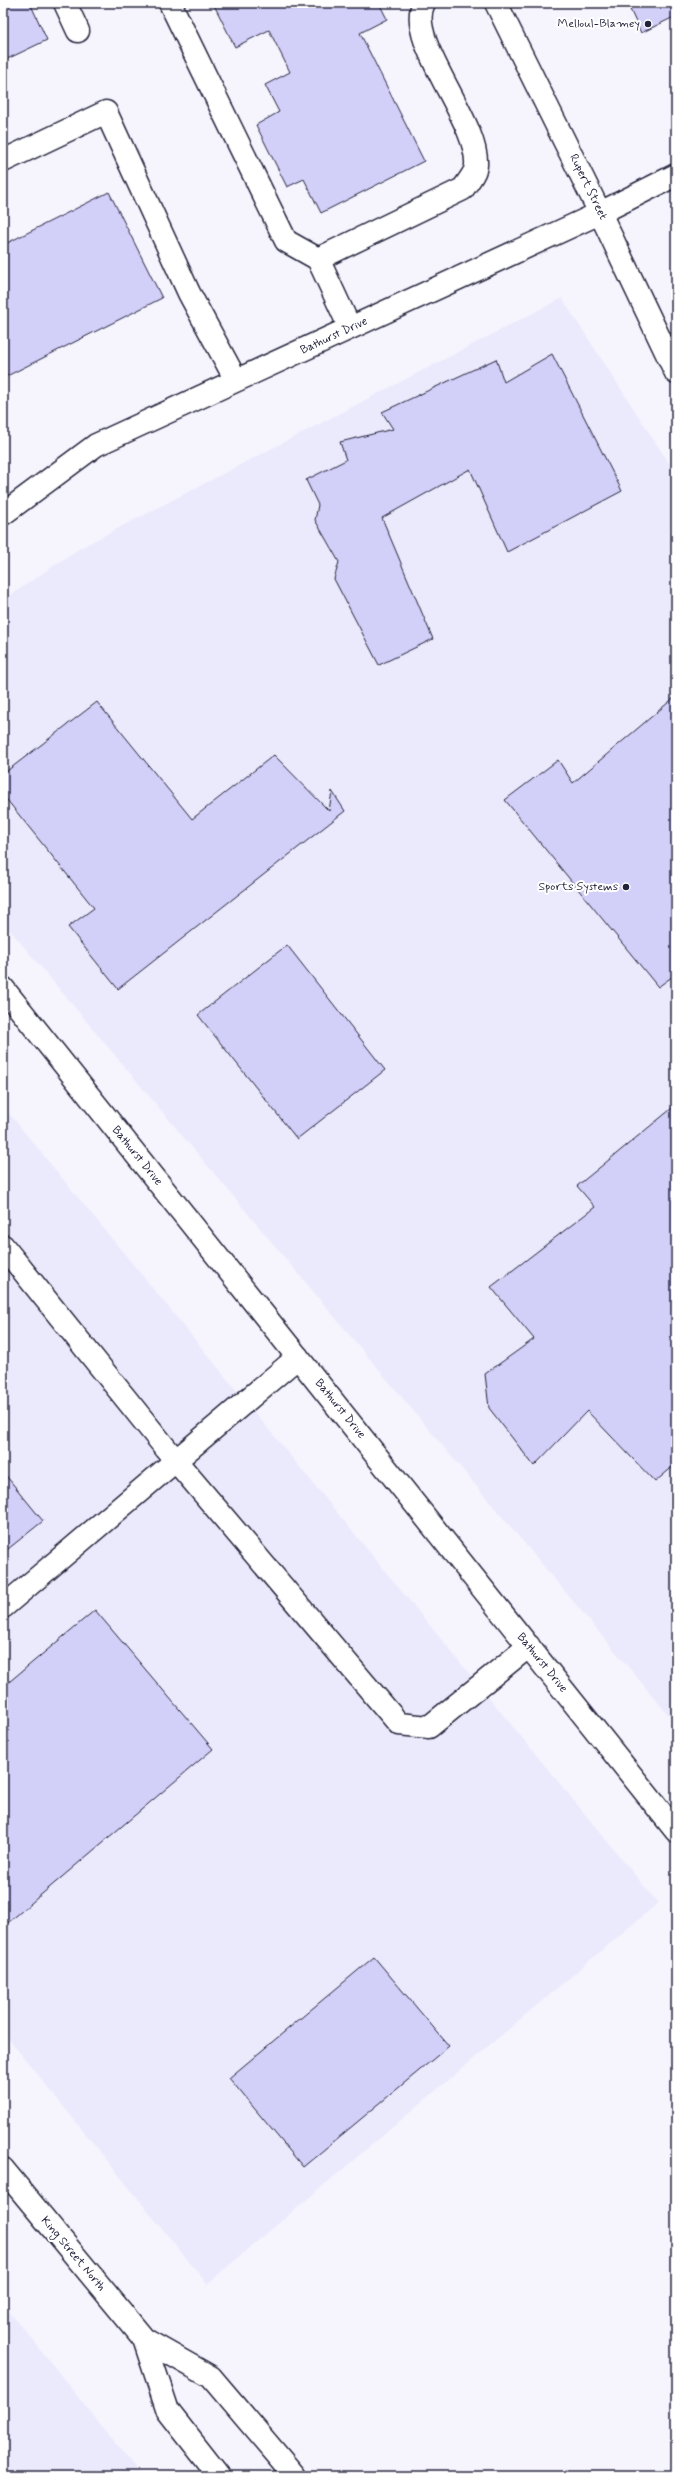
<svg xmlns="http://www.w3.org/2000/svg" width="679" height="2479" viewBox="0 0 679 2479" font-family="Mynerve,sans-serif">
<rect width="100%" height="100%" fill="#f6f5fe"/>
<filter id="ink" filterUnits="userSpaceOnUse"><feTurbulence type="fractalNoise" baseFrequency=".025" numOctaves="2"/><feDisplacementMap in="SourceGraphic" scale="8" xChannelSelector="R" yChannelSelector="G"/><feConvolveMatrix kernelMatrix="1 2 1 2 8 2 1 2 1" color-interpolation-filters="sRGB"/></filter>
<g filter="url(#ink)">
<path fill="#ebeafc" d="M562 298 676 474V1724L3 922V600L80 548Z
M3 1106 658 1903 207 2284 3 2032Z
M3 2304 32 2339 141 2476H3Z"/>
<path fill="#d2cff8" stroke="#22223b" d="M3 3H30L47 40 3 61Z
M213 3H379L387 19 360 33 424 161 321 213 304 179 287 187 256 125 279 112 265 85 290 72 269 30 235 47Z
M627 3H676V16L641 33Z
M109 192 162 298 3 378V245Z
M552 354 622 491 507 552 470 469 382 518 433 639 379 665 334 579 339 562 315 520 318 505 306 480 346 460 340 442 393 429 382 412 496 359 504 382Z
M676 696V974L658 987 505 800 558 760 573 783Z
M97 702 192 819 274 755 329 811 332 791 345 811 118 989 68 927 94 908 3 795V774Z
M287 945 385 1070 297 1139 198 1015Z
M676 1105V1464L655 1482 587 1411 534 1466 489 1408 485 1374 534 1339 491 1287 595 1207 577 1186Z
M3 1472 43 1521 3 1553Z
M95 1610 213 1749 3 1927V1687Z
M374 1957 449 2046 303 2167 229 2078Z
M3 2466 11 2476H3Z"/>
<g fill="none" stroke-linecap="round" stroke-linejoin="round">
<g stroke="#22223b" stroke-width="25">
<path id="minor" d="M65 3 78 31
M170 3 286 241 318 259 350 328
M496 3 600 213 676 373
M3 161 106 112 189 293 236 380
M318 259 463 189C467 183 476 172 476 165 479 121 404 39 424 3
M3 514 96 445 600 213 676 175
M3 988 676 1831
M3 1246 176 1461 399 1724 429 1727 529 1646
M3 1607 298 1357"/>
</g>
<g stroke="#22223b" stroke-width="25">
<path id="major" d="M3 2169 144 2339 168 2411 219 2476
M144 2339 211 2377 295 2476"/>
</g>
<use href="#minor" stroke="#fff" stroke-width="22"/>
<use href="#major" stroke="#fff" stroke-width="22"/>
</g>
</g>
<g fill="#22223b" stroke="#fff" stroke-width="1.5">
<circle cx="648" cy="24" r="4"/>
<circle cx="626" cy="887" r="4"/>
</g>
<g text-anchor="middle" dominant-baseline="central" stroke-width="4" stroke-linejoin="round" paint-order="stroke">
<g font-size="12" fill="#22223b" stroke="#fff" text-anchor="end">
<text x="640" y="24">Melloul-Blamey</text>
<text x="618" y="887">Sports Systems</text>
</g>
<g font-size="12" fill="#22223b" stroke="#fff">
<text transform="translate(588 187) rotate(64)">Rupert Street</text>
<text transform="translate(334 336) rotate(-25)">Bathurst Drive</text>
<text transform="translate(137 1156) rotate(51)">Bathurst Drive</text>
<text transform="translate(340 1409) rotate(51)">Bathurst Drive</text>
<text transform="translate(542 1663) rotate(51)">Bathurst Drive</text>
<text transform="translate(73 2254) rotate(50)">King Street North</text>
</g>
</g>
<rect width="679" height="2479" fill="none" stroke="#fff" stroke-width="16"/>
<rect x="8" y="8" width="663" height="2463" fill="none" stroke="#22223b" stroke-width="1.5" filter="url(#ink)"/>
</svg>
